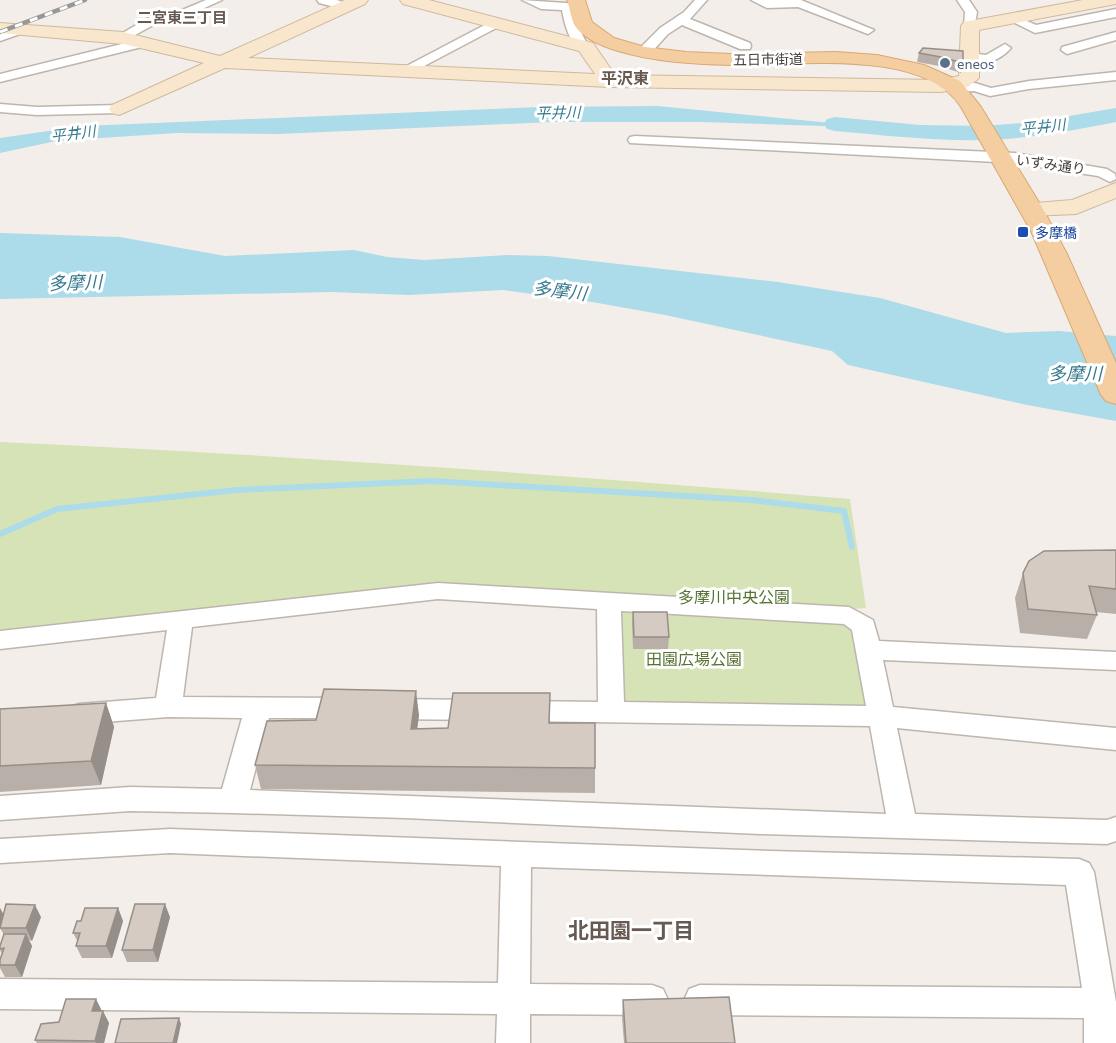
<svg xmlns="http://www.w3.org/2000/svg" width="1116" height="1043" viewBox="0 0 1116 1043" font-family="Commissioner,'Noto Sans JP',sans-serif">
<rect width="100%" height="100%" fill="#f3eee9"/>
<path fill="#d6e3b6" d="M0 442C284 455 567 475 850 499L866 608 851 609 868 706 632 703 621 700 618 594 440 583 0 630Z"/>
<path fill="#acdbe9" d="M658 106 882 128 702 122H552L279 134 176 133 56 141 0 153V138L83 126 540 107Z
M0 233 120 237 225 256 354 250 387 257 424 260 508 255 548 256 778 282 880 298 1006 333 1059 331 1116 336V421L1027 405 848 365 832 351 665 315 592 302 503 290 409 295 332 292 0 299Z"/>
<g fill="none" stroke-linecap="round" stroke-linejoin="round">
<path stroke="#acdbe9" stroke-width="6" d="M0 534 57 509 237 490 431 481 752 500 844 511 852 547"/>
<path fill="#acdbe9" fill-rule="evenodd" d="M1116 108V122C1080 129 1043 136 1006 139 949 143 892 136 835 131L827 129 824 124 827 119 835 117 920 125 985 126 1034 122Z"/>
<g stroke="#beb5ad" stroke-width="3">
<path id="street" d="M206 0H222L176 21 157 23 124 41 120 42 114 38 150 17 170 15Z
M317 0H337L352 6 346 10 319 3Z
M522 0 580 4V10L574 11 577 24 588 46 587 49 582 50C570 46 564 22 562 10L541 9Z
M695 0H707L690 19 750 43 751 46 750 49H740L682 25 668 34 649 55H639L638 52 639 49 660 28 684 12Z
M751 0H801L874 30 868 34 798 7 767 8Z
M957 0H969L977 12 974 29 970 30 964 26 965 12Z
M1116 9V17L1035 33 1007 19 1013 15 1036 25Z
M496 19 502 23 500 26 409 74 404 75 397 71Z
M16 27 22 31 20 34 0 41V33Z
M1116 32V40L1067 54 1061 50 1062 47Z
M142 39 148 43 146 46 0 82V74Z
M1005 44 1011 48C1000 61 978 70 964 57L970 53 986 55Z
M1116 72V80L1029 89 990 96 974 91 956 92 949 88 956 84 975 83 991 88 1029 81Z
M0 104 37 107 119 105 126 109 119 113 37 115 0 112Z
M635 136 1015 153 1107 169 1115 174 1116 179 1110 182 1098 176 1015 163 630 143 628 140 630 137Z
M438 583 849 607 873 620 879 641 1116 652V670L883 660 893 707 1116 728V750L897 728 915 814 1107 820 1116 817V841L1107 844 760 834 405 818 233 813 130 811 0 820V796L130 787 222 789 242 718 168 717 79 724 70 721 66 714 70 707 79 704 156 698 167 630 0 649V631ZM438 599 597 609 598 702 520 701 511 704 507 711 511 718 520 721 870 726 886 814 250 790 269 718H349L358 715 362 708 358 701 349 698 183 697 192 627ZM621 611 844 624 852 630 866 706 624 702Z
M388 699 481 700 490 703 494 710 490 717 481 720 388 719 379 716 375 709 379 702Z
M170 829 770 851 1079 859 1089 863 1094 872 1116 1002V1043H1084V1018L700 1015 689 1011 684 1000 689 989 700 985 1082 988 1066 885 531 867 530 984 652 985 663 989 668 1000 663 1011 652 1015 530 1014V1043H496L497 1014 0 1009V979L498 983 501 866 170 853 0 863V839Z"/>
</g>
<g stroke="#ceb99d" stroke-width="2">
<path id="secondary" d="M345 0H368L365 4 248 58 595 74 579 51 403 4 400 0H429L593 43 615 75 941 80 959 76 961 26 964 22 1083 0H1116V4L979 30V78L968 87 941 92 609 87 225 68 119 115 112 113 109 109 112 105 204 63 123 44 0 33V23L123 32 220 56Z
M1116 183V198L1076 214 1031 216 1023 214 1019 209 1023 204 1072 200Z"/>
</g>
<g stroke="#d8a872" stroke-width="2">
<path id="primary" d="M567 0H585L592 22 614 38 645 47 686 52 731 54 836 52 877 55 924 65 960 81 981 107 1043 209 1067 254 1116 363V404L1106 401 1101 395 1031 231 961 107C923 47 793 66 731 65 693 64 655 62 618 51 604 47 584 39 575 26 571 19 570 8 567 0Z"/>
</g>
<use href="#street" fill="#fff" fill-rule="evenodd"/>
<use href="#secondary" fill="#f9e7cd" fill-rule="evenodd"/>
<use href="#primary" fill="#f4cea1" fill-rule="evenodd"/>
<g stroke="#979797" stroke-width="4.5">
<path id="rail" d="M0 32 85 0"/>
</g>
<use href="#rail" stroke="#fff" stroke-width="3" stroke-dasharray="8" stroke-linecap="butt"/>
</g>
<path fill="#b8afa8" d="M923 48 963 63 961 73 939 66 917 62 919 53Z
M1116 550V614L1096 612 1097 615 1087 639 1020 633 1015 598 1023 573Z
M633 612 669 637 668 649H633L632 624Z
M106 703 114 727 101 785 0 792V709Z
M419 715 417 729 550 723 595 768V793L261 789 255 765 316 720Z
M0 908 4 915 41 917 32 941 29 940 32 946 22 977H5L0 968V960L2 954 0 950V946L4 935 0 928Z
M118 908 123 921 112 958H82L76 946 78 942 73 933 81 921Z
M170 917 158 962H127L122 950Z
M623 1000 735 1043H624L622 1018Z
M102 1011 109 1023 104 1043H37L35 1040 59 1022Z"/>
<path fill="#968e88" d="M416 691 419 715 414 754 411 729Z
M550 693V717L549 748V723Z
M106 703 114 727 101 785 91 761Z
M165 904 170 917 158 962 153 950Z
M35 905 41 917 32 941 26 928Z
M0 908 4 916 0 929Z
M118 908 123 921 112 958 106 946Z
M26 934 32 946 22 977 15 965Z
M96 999 102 1011H92Z
M103 1011 109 1023 104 1043H96L95 1041Z
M179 1018 181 1024 177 1043H173Z"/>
<path fill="#d6cbc3" stroke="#968e88" stroke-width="1.5" d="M923 48 963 51V63L941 57 919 53Z
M1116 550V589L1089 586 1097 615 1028 609 1023 573 1029 561 1044 551Z
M633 612H667L669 637H634Z
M324 689 416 691 411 729 448 728 453 693H550L549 723H595V768L255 765 267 721 316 720Z
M106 703 91 761 0 766V709Z
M6 904 35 905 26 928H0Z
M135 904H165L153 950H122Z
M85 908H118L106 946H76L80 933H73L77 921H81Z
M4 934H26L15 965H0V960L4 948 0 949V946Z
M729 997 735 1043H626L623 1000Z
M66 999H96L92 1011H103L95 1041 35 1040 41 1024 59 1022Z
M179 1018 173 1043H115L121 1019Z"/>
<circle fill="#5c6f8a" stroke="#fff" stroke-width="2" cx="945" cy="63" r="6"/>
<rect fill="#1a4fb4" stroke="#fff" stroke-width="2" x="1017" y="226" width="12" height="12" rx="3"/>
<g text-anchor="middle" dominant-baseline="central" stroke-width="6" stroke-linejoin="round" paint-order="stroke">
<g font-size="14" fill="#463e38" stroke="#fff">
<text transform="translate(768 59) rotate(-1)">五日市街道</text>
<text transform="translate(1051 164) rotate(8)">いずみ通り</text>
</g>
<g font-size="14" fill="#4e5e75" stroke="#fff" text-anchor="start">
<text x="957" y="63">eneos</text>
</g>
<g font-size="14" fill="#164399" stroke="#fff" text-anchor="start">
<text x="1035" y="232">多摩橋</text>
</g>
<g font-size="15" font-weight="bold" fill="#685a51" stroke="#fff">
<text x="182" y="17">二宮東三丁目</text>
</g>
<g font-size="15" font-style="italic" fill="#367a90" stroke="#fff">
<text transform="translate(558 112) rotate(-1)">平井川</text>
<text transform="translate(1043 126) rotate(-6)">平井川</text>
<text transform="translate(73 133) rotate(-7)">平井川</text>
</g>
<g font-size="16" font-weight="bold" fill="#685a51" stroke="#fff">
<text x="625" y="77">平沢東</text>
</g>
<g font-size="16" fill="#557231" stroke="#fff">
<text x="734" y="596">多摩川中央公園</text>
<text x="694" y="658">田園広場公園</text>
</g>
<g font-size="18" font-style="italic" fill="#367a90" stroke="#fff">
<text transform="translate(75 282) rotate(-2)">多摩川</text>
<text transform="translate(560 290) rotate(7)">多摩川</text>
<text x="1075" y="373">多摩川</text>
</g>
<g font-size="21" font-weight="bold" fill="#685a51" stroke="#fff">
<text x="631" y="929">北田園一丁目</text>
</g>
</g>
</svg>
